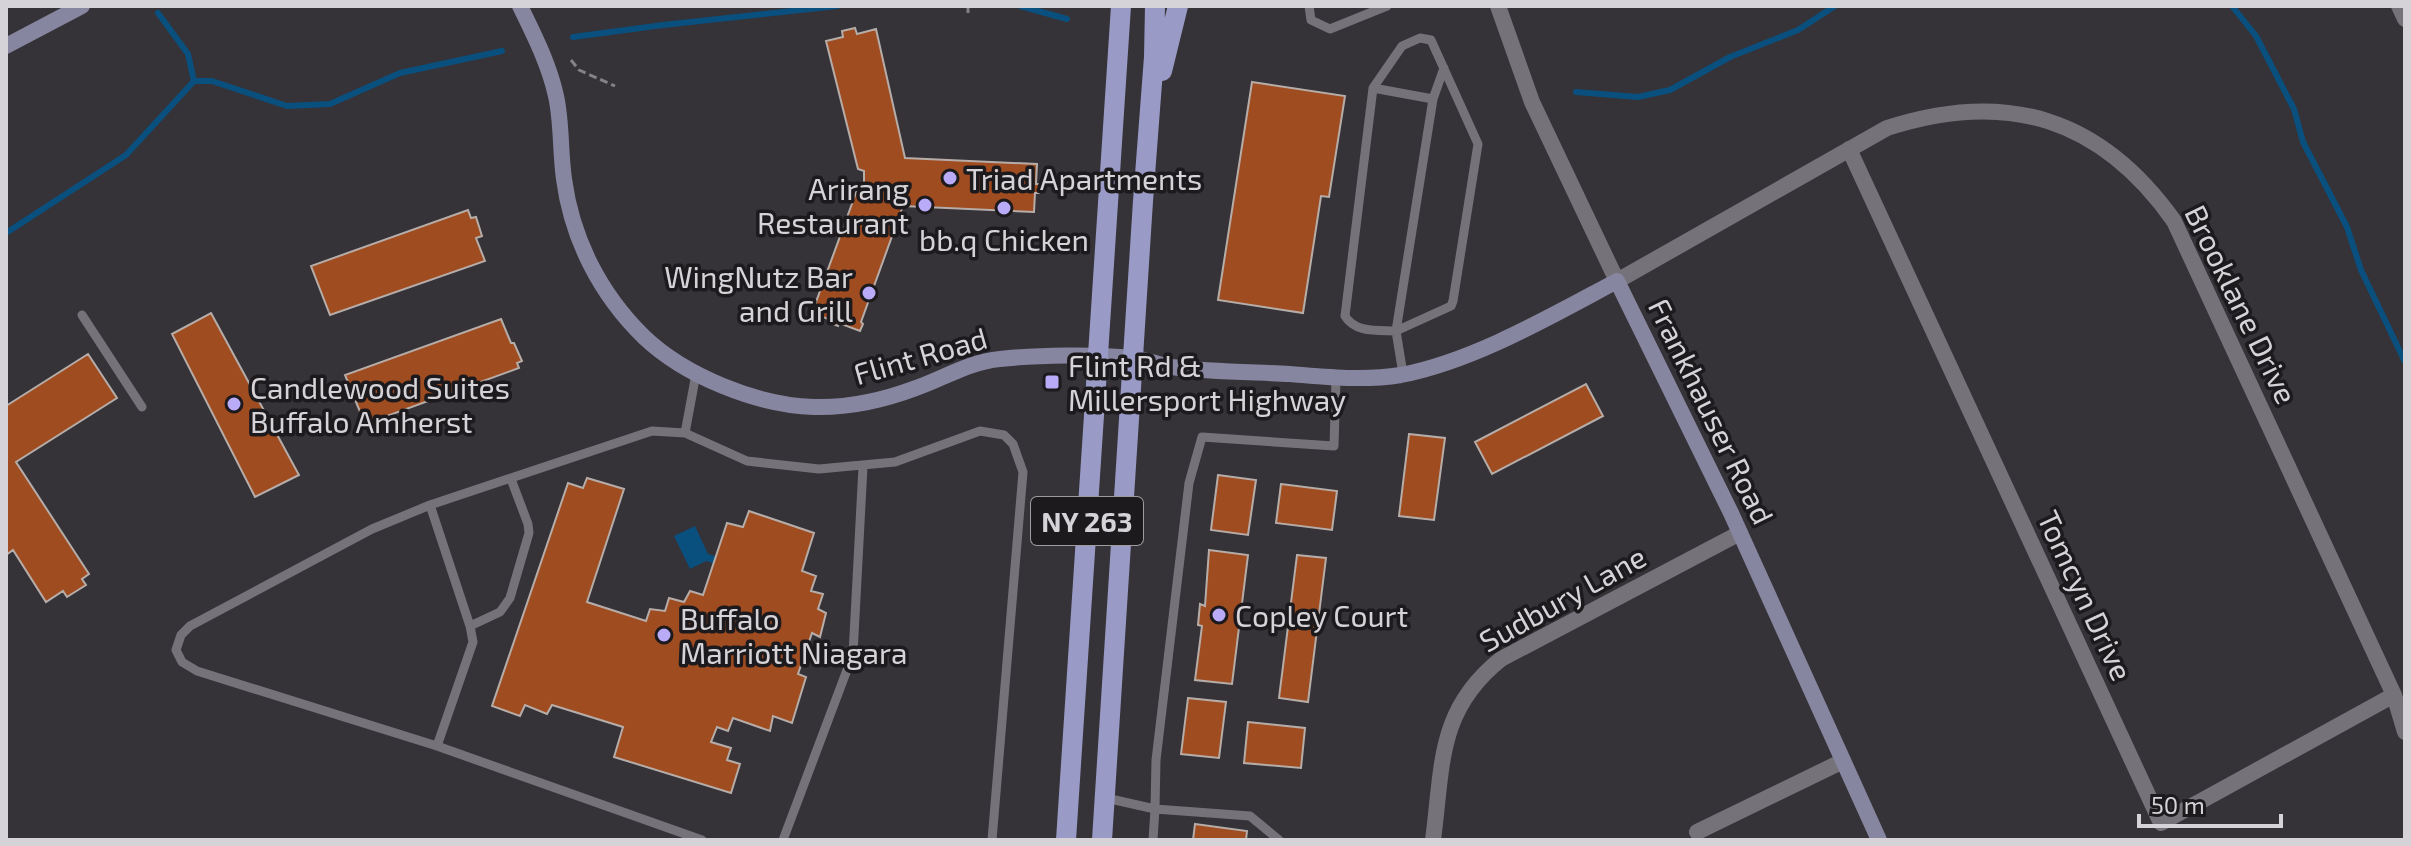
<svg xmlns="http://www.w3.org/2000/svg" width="2411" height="846" viewBox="0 0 2411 846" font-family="'Exo 2',sans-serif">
<rect width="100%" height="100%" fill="#353238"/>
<path fill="#0a507e" d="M695 526 708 554 715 556 713 563 706 561 690 569 674 536Z"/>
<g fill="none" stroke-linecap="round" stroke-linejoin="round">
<path stroke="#0a507e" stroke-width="6" d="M1020 6 1067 19
M2232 6 2256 36 2294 109 2303 142 2347 227 2361 270 2405 362
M573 37 663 25 837 6
M194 81H212L287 106 330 104 400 73 502 51
M1576 92 1638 97 1670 90 1730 57 1798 30 1835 6
M6 233 126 155 194 81 188 54 158 13"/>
</g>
<path fill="#a04c21" stroke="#b6ada8" stroke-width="2" d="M855 28 857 34 876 29 905 158 1037 164 1036 184H1039V193H1035L1034 212 903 206 861 322 863 324 860 331 839 323 838 326 830 323 831 320 812 313 857 190 864 193V171L858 169 826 41 843 37 842 31Z
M1252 82 1345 96 1329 197 1321 196 1303 313 1218 300Z
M468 210 471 218 476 217 482 236 476 238 485 261 330 315 311 266Z
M211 313 299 475 255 497 172 334Z
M501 319 511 343H514L522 361 517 363 519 368 365 424 345 375Z
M88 354 117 398 16 462 89 574 82 579 86 585 67 597 63 591 46 602 13 550 6 555V406Z
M1586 384 1603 416 1492 474 1475 442Z
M1409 434 1445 438 1434 520 1399 516Z
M1218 475 1256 480 1248 535 1211 530Z
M587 478 624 489 587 602 646 621 650 609 665 611 669 598 684 602 690 591 703 595 727 523 743 527 749 511 814 533 802 571 816 576 811 591 823 594 818 609 826 613 820 637 812 633 798 674 806 677 792 723 773 716 770 731 733 718 728 731 717 727 711 742 731 748 727 760 740 764 731 793 614 757 623 727 552 705 547 714 525 705 520 716 492 706 568 483 583 488Z
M1281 484 1337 491 1332 530 1276 523Z
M1209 550 1248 555 1232 684 1195 680 1202 626 1198 625 1200 604 1205 606Z
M1297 555 1326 558 1308 702 1279 698Z
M1188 698 1226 702 1219 758 1181 754Z
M1248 722 1305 728 1301 768 1244 763Z
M1195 824 1247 831 1246 840H1193Z"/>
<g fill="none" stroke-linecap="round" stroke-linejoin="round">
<path stroke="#848287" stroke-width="3" stroke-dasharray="8 4" stroke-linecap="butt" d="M968 13V6
M571 60 579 70 615 86"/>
<path stroke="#767279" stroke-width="9" d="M1309 6 1311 20 1330 29 1387 6
M1373 88 1433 99
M82 315 142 407
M1403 374 1396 331 1451 306 1453 301 1478 144 1431 40 1420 38 1402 46 1373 88 1345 316C1355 333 1378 330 1396 331L1433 99 1444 68
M685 433 696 374
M430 505 470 626 473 642 437 746
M470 626 500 612 510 598 529 533 528 524 511 479
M1106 798 1155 809 1156 760 1189 483 1202 437 1334 446 1336 378
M702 840 437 746 197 671 182 662 176 650 181 635 190 626 372 529 430 505 652 431 685 433 747 461 819 469 895 462 980 431 1004 435 1013 444 1023 472 992 840
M783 840 853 654 863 467
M1153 840 1155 809 1250 816 1279 840"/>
<path stroke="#767279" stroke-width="16" d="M1498 6 1532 102 1617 281 1887 128C2007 89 2101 118 2174 221L2394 695 2405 732
M2399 6 2405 19
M1849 149 2161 823 2394 695
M1697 832 1843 761
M1433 840C1443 765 1437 710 1501 659L1740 533"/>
<path stroke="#8786a0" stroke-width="16" d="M520 6C534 35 549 64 556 96 562 123 560 151 564 179 572 239 600 294 644 337 685 376 756 405 814 407 848 408 884 400 916 388 945 378 968 362 1000 359 1037 355 1095 354 1132 358 1146 359 1159 365 1172 367 1211 372 1251 372 1290 374 1328 377 1363 381 1401 375 1474 361 1551 316 1617 281L1731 513 1879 840
M6 46 82 6"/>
<path stroke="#999bc6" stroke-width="20" d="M1162 71 1178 6
M1066 840 1121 6
M1102 840 1143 201 1154 57 1155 6"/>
</g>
<g fill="#b9abf7" stroke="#1c1a1d" stroke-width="3">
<circle cx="950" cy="178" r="8"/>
<circle cx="925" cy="205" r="8"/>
<circle cx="1004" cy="208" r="8"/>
<circle cx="869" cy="293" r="8"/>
<rect x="1044" y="374" width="16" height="16" rx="4"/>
<circle cx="234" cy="404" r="8"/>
<circle cx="1219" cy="615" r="8"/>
<circle cx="664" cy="635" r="8"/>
</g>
<g text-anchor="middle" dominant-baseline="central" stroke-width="7" stroke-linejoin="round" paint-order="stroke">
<rect fill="#1c1a1d" stroke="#9e9c9f" stroke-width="2" x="1031" y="497" width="112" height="48" rx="6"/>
<g font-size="28" font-weight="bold" fill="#d5d3d7">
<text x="1087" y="521">NY 263</text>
</g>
<g font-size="30" fill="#d5d3d7" stroke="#1c1a1d" text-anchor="start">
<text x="966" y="178">Triad Apartments</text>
<text x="909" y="188" text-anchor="end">Arirang<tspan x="909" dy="34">Restaurant</tspan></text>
<text x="1004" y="239" text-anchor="middle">bb.q Chicken</text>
<text x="853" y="276" text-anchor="end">WingNutz Bar<tspan x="853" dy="34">and Grill</tspan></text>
<text x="1068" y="365">Flint Rd &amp;<tspan x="1068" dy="34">Millersport Highway</tspan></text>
<text x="250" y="387">Candlewood Suites<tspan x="250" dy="34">Buffalo Amherst</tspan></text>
<text x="1235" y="615">Copley Court</text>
<text x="680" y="618">Buffalo<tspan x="680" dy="34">Marriott Niagara</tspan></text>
</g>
<g font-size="30" fill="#d5d3d7" stroke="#1c1a1d">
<text transform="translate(2242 304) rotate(64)">Brooklane Drive</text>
<text transform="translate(920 355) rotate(-16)">Flint Road</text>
<text transform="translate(1712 411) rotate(64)">Frankhauser Road</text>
<text transform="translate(2086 595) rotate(65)">Tomcyn Drive</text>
<text transform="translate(1562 598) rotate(-29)">Sudbury Lane</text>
</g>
</g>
<rect width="2411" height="846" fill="none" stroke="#d5d3d7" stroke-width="16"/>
<path d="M2139 814v12h142v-12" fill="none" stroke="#d5d3d7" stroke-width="4"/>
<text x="2151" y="814" font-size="24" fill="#d5d3d7" stroke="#1c1a1d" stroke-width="6" paint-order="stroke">50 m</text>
</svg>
